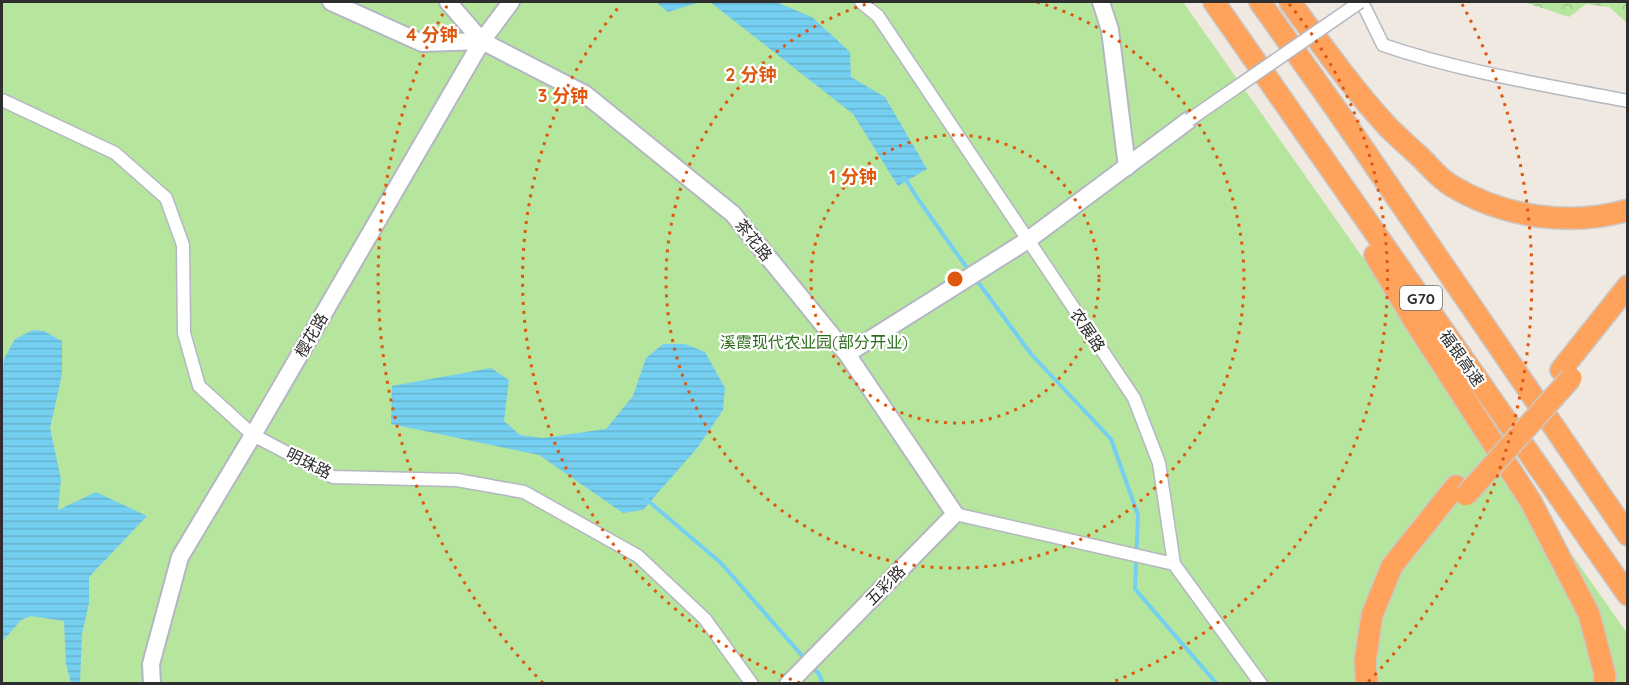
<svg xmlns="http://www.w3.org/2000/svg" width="1629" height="685" viewBox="0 0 1629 685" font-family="Quicksand,'Noto Sans SC',sans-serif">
<defs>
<pattern id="forest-crowns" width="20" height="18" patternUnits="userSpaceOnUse" patternTransform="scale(1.5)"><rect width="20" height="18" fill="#b6e59e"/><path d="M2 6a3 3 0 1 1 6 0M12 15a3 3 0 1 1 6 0" fill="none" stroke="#9dc588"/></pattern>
<pattern id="water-rules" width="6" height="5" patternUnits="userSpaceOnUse" patternTransform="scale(1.5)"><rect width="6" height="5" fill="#75cff0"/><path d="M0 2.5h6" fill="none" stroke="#66b2ce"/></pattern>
</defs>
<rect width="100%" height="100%" fill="#efe9e1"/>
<path fill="#b6e59e" d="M2 2H1183L1627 633V683H2Z"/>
<path fill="url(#forest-crowns)" d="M1524 2H1627V23L1609 7 1586 4 1569 17Z"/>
<path fill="url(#water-rules)" d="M656 2H700L668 12Z
M710 2H776L812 17 850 52 851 77 885 97 927 169 898 186 853 114Z
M33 330 44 331 62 341V374L50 428 61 479 58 510 96 492 147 516 89 577V603L82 634 80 683H71L66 664 64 621 31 616 21 620 2 642V378L4 359 15 339Z
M663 344H685L705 352 725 388 723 410 698 447 643 510 623 513 539 455 391 424 392 386 491 368 509 380 504 421 520 435 543 438 606 429 633 396 646 358Z"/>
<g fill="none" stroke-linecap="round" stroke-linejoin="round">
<path stroke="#75cff0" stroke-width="4" d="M904 177 920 202 970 272
M975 278 1031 354 1111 439 1138 515 1135 589 1217 684
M646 499 721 563 805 659
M812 667 819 674 823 684"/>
<g stroke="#b4b7c1" stroke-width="15">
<path id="street" d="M861 2 878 16 1134 398 1159 463 1174 564 1261 684
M1362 2 1383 45C1462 72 1546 85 1628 101
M2 100 115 153 166 198 183 245 184 333 199 386 253 435 333 477 457 480 524 492 638 556 705 619 752 684
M955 514 1174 564"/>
</g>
<g stroke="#b4b7c1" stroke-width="20">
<path id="secondary" d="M331 2 422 43 482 41
M448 2 482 41 585 94 733 214 847 354 955 514 788 684
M1101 2 1110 30 1127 167
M847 354 1028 240 1189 120
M152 684 151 664 180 557 253 435 482 41 511 2"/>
</g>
<g stroke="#c9c9c9" stroke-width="24">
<path id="highway" d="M1214 2 1628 595
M1260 2 1336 109 1628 535
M1290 2C1321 44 1352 88 1388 127 1398 137 1408 146 1418 155 1429 165 1439 179 1452 186 1503 217 1570 227 1628 210
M1375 255 1415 322 1531 502 1589 614 1605 675 1604 684
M1561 370 1628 286
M1367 684 1365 662 1372 615 1392 566 1456 486"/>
</g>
<use href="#street" stroke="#fff" stroke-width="12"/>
<use href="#secondary" stroke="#fff" stroke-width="16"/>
<use href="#highway" stroke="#ffa35c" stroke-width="21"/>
<g stroke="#b4b7c1" stroke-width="15" stroke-linecap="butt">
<path id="street-bridge" d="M1189 120 1360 2"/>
</g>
<g stroke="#c9c9c9" stroke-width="24" stroke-linecap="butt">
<path id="highway-bridge" d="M1466 495 1571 378"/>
</g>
<use href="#street-bridge" stroke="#fff" stroke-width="12"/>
<use href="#highway-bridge" stroke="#ffa35c" stroke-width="21"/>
</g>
<g fill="none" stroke="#df570e" stroke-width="3" stroke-dasharray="3 6">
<circle cx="955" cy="279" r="144"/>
<path d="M1037 2A289 289 0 1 1 873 2"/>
<path d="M800 683A433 433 0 0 1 621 4M1289 4A433 433 0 0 1 1110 683"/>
<path d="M543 683A577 577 0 0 1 448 4M1462 4A577 577 0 0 1 1367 683"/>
</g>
<g text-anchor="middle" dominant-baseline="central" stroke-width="4.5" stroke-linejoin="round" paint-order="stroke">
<rect fill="#fff" stroke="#6d6d6d" stroke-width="1.5" x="1400" y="286" width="42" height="24" rx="4.5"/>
<g font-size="15" font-weight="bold" fill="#2e2e2e">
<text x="1421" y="298">G70</text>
</g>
<g font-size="16" fill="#2e2e2e" stroke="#fff">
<text transform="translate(754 240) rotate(51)">茶花路</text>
<text transform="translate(1088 330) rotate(56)">农展路</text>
<text transform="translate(311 335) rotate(-60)">樱花路</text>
<text transform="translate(1462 358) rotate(55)">福银高速</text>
<text transform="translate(309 463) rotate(26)">明珠路</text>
<text transform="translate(885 585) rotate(-45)">五彩路</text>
</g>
<g font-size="16" fill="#2c6e1b" stroke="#fff">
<text x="814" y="342">溪霞现代农业园(部分开业)</text>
</g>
</g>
<circle cx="955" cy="279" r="9" fill="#df570e" stroke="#fff" stroke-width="3"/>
<g font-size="18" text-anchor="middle" font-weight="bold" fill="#df570e" stroke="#fff" stroke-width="4.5" stroke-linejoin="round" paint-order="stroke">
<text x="432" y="41">4 分钟</text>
<text x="751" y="81">2 分钟</text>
<text x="563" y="102">3 分钟</text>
<text x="853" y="183">1 分钟</text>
</g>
<rect width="1629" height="685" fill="none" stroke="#2e2e2e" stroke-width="6"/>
</svg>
